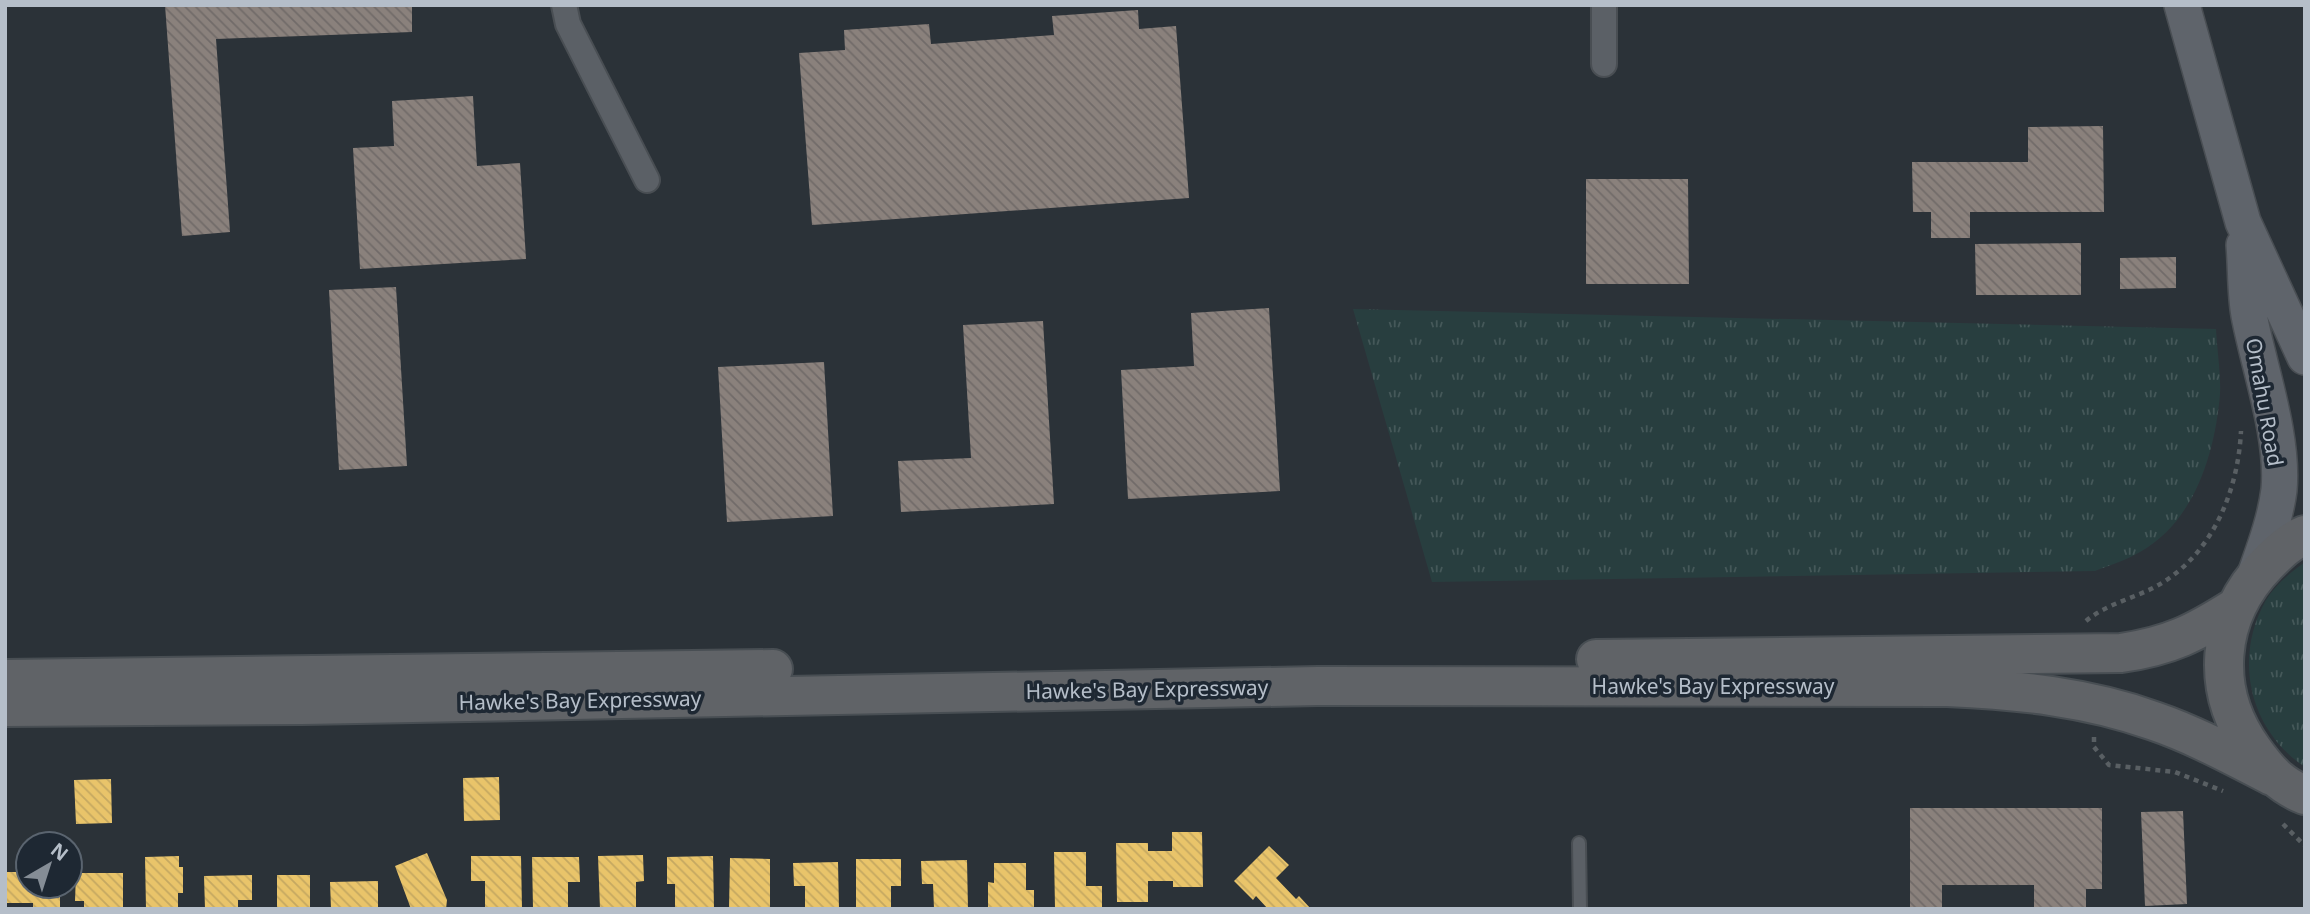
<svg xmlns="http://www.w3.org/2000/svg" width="2310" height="914" viewBox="0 0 2310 914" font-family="'Noto Sans',sans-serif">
<defs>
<pattern id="grass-tufts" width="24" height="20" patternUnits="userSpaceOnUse" patternTransform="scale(1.75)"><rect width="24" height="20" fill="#283e3f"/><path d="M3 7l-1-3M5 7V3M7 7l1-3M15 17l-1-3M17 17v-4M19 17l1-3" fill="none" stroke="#455859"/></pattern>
<pattern id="homes-back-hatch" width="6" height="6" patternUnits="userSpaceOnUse" patternTransform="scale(1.75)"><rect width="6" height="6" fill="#e9c46a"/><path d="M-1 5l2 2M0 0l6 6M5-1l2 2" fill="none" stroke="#c5a861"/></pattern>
<pattern id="industry-back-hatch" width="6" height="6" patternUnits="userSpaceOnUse" patternTransform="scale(1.75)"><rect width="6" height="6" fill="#8a817c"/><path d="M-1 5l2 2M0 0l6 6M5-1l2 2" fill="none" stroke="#716b69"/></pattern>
</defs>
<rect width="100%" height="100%" fill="#2b3238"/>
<path fill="url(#grass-tufts)" d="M1353 309 2216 329C2217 350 2221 373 2220 394 2215 453 2195 521 2140 552 2127 560 2110 565 2095 571L1432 582Z
M2305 562V767C2249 730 2233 658 2266 600 2276 584 2290 573 2305 562Z"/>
<path fill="url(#homes-back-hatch)" d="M499 777 500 820 464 821 463 778Z
M111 779 112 823 76 824 74 780Z
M1172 832H1202L1203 887H1173V881H1148V902H1117L1116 843H1148V851H1172Z
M1269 846 1289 865 1276 878 1296 899 1299 896 1311 909H1268L1256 896 1253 900 1234 881Z
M1054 852H1086V886H1102V909H1055Z
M427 853 447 900 446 909H411L395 866Z
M643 855 644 881 636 882V909H600L598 856Z
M179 856V867H183V893H178V909H146L145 857Z
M471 856H521L522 909H485V881H471Z
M713 856 714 909H675V884H667V857Z
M532 857H579L580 882H568V909H533Z
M730 858 770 859V909H729Z
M856 859H901V886H891V909H856Z
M967 860 968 909H934L933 884H922L921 861Z
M838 862 839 909H805V886H794L793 863Z
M994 863H1026V890H1034V909H988V882L994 883Z
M5 872H28V886H60V909H33V903H5Z
M76 873H123V909H84V901H75Z
M252 875V900H238V909H205L204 876Z
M277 875H310V909H277Z
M378 881V909H331L330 882Z"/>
<path fill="url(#industry-back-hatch)" d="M165 5H412V32L216 39 230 232 182 236Z
M1138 10 1139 29 1176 26 1189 198 812 225 799 53 845 50 844 30 929 24 931 44 1054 35 1052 16Z
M473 96 477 166 520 163 526 259 360 269 353 148 394 146 392 101Z
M2103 126 2104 212H1970V238H1931V212H1913L1912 162H2028V127Z
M1586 179H1688L1689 284H1586Z
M2081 243V295H1976L1975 244Z
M2176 257V288L2120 289V258Z
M396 287 407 466 339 470 329 290Z
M1269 308 1280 491 1128 499 1121 370 1194 366 1191 313Z
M1043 321 1054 504 901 512 898 461 971 458 963 325Z
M824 362 833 516 727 522 718 367Z
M1910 808H2102V889H2086V909H2034V885H1942V909H1910Z
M2183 811 2187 904 2145 906 2141 812Z"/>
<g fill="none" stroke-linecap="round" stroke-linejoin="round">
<g stroke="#494e53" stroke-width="16">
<path id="lane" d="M1579 843 1580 909"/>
</g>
<g stroke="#494e53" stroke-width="28">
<path id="street" d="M564 5 568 24 647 180
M1604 64V5"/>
</g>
<g stroke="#494e53" stroke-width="38">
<path id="secondary" d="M2182 5 2243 222 2305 357
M2244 245C2246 268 2245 293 2249 315 2259 368 2284 436 2279 490 2275 521 2264 549 2254 578"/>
</g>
<g stroke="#484e53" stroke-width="42">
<path id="highway" d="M2305 535C2290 541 2278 553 2267 564 2215 617 2210 691 2253 750 2268 771 2280 785 2305 795
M1596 659 2121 653C2170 646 2195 633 2236 607
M5 679 773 669
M5 707 303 705 1318 686 1947 687C2017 690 2088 697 2154 721 2195 735 2233 756 2272 776"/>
</g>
<path stroke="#595f63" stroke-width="4.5" stroke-dasharray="5 5" stroke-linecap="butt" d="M2086 621C2105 605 2131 599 2153 588 2211 558 2238 493 2241 431
M2094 737V747L2109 765 2175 772 2223 791
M2283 824 2305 846"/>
<use href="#lane" stroke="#5b6066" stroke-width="12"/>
<use href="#street" stroke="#5b6066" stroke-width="24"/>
<use href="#secondary" stroke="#5f646b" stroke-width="35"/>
<use href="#highway" stroke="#606367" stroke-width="38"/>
</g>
<g text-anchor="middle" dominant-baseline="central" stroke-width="7" stroke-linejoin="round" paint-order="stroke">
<g font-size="21" fill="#b5bec9" stroke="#1e2833">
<text transform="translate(2265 402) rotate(80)">Omahu Road</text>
<text x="1713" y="686">Hawke's Bay Expressway</text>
<text transform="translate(1147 689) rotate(-1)">Hawke's Bay Expressway</text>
<text transform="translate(580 700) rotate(-1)">Hawke's Bay Expressway</text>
</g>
</g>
<rect width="2310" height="914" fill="none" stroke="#b5bec9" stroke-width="14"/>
<g transform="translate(49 865) rotate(39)"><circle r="33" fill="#1e2833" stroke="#5a646f" stroke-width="2"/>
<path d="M0-5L12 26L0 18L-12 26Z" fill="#858d96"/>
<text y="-10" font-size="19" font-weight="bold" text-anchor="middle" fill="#b5bec9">N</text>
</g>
</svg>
